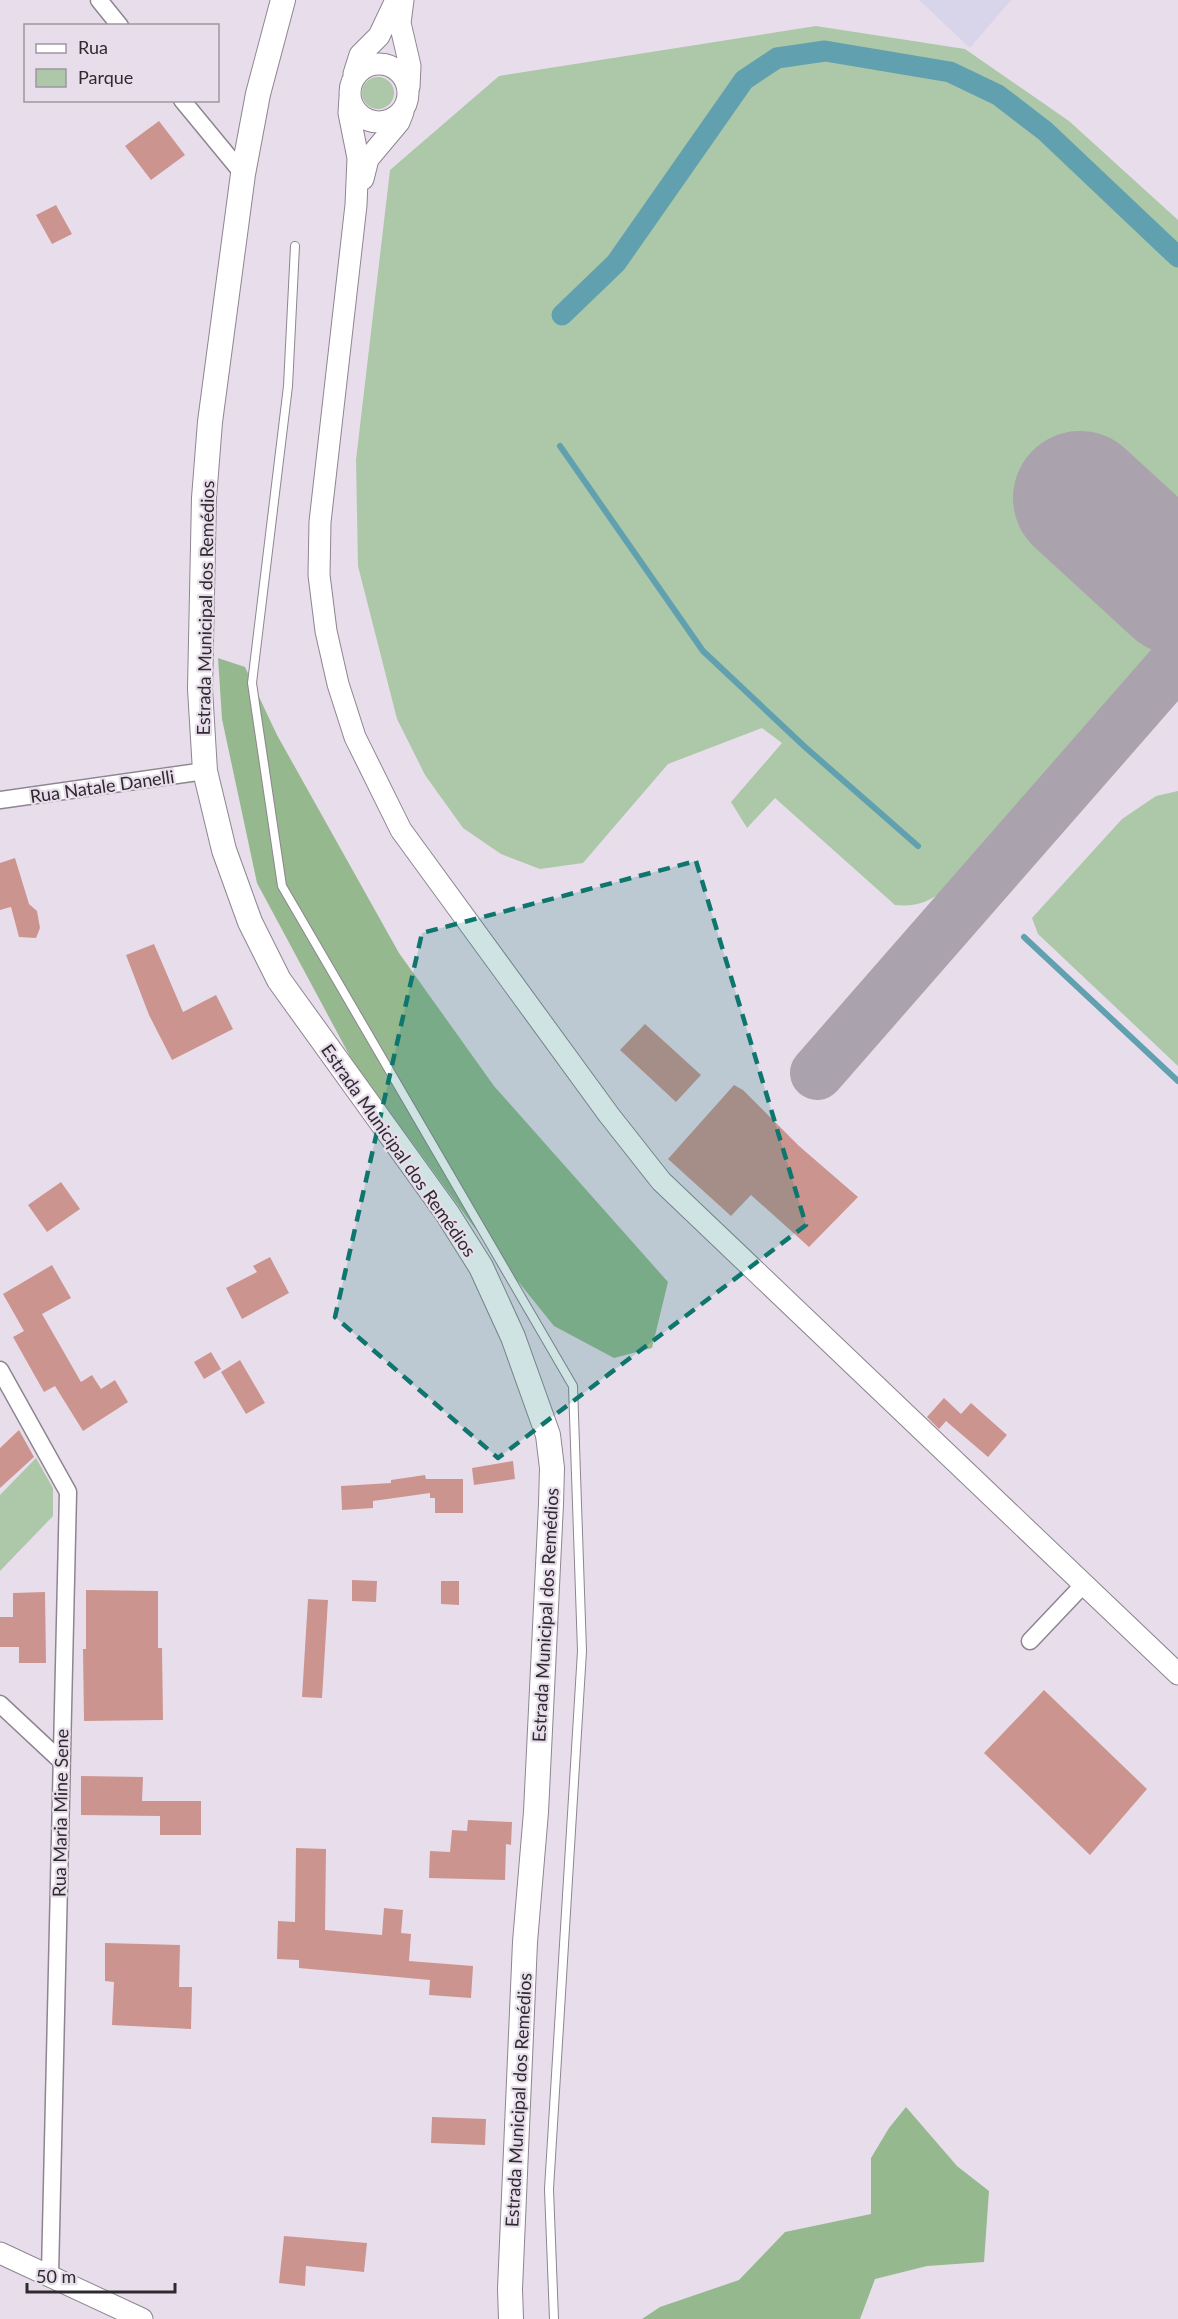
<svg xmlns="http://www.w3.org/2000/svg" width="1178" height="2319" viewBox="0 0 1178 2319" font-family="Lato,sans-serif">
<rect width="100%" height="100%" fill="#e8deeb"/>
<path fill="#d8d5eb" d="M919 0H1011L970 48Z"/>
<path fill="#adc7a9" d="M816 26 965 49 1069 121 1178 220V500L1125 451 1039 542 1157 652 946 889C929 902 916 907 895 905L775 798 747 828 731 802 782 743 762 728 668 764 583 863 540 869 501 854 463 828 425 775 397 719 358 566 356 460 390 170 499 76Z
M362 93a16 16 0 1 1 32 0a16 16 0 1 1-32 0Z
M1178 791V1066L1038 934 1032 918 1122 819 1156 796Z
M36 1458 53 1488V1516L0 1571V1495Z"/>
<path fill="#95b88f" d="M218 658 245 667 277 735 399 953 494 1086 668 1282 652 1348 614 1358 554 1326 471 1223 352 1060 257 883 222 719Z
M906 2107 957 2166 989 2191 984 2262 927 2266 875 2279 860 2319H642L660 2307 739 2280 785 2232 871 2214V2158L889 2128Z"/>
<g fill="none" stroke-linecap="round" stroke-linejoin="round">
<path stroke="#61a1af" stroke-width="6" d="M560 446 703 651 805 747 918 846
M1024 937 1178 1081"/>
<path stroke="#61a1af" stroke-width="21" d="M562 315 616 263 744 80 777 58 825 51 950 72 998 95 1045 131 1178 257"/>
<path stroke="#aaa2ac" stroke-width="54" d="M817 1073 1178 660"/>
<path stroke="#aaa2ac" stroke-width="134" d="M1080 498 1178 588"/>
</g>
<path fill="#cc948f" d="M159 121 185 155 151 180 125 146Z
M56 205 72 234 52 244 36 215Z
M15 858 29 904 37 911 40 928 36 938 19 937 11 907 0 910V863Z
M154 944 183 1012 216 995 233 1029 172 1060 149 1015 126 955Z
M645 1024 701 1075 676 1102 620 1050Z
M734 1085 743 1090 799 1146 858 1197 809 1247 751 1195 731 1216 668 1159Z
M61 1182 80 1209 47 1232 28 1205Z
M270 1257 289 1293 242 1319 226 1288 257 1272 253 1266Z
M52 1265 71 1298 42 1314 81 1382 92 1375 101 1389 115 1380 128 1402 83 1431 55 1386 44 1392 13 1337 24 1331 3 1294Z
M211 1352 221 1369 204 1379 194 1362Z
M240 1360 265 1403 246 1414 221 1372Z
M944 1398 961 1414 971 1403 1007 1435 988 1457 946 1421 939 1429 927 1417Z
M19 1430 34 1457 0 1488V1448Z
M513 1461 515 1479 474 1485 472 1468Z
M425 1475 426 1479H463V1513H435V1498H430V1493L373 1501V1508L342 1510 341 1486 391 1483V1480Z
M352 1580 377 1581 376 1602 352 1601Z
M441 1581H459V1605L441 1604Z
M86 1590 158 1591V1648H162L163 1720 84 1721 83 1649H86Z
M45 1592 46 1663H19V1647H0V1617H13V1593Z
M308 1599 328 1600 322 1698 302 1697Z
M1044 1690 1147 1789 1090 1855 984 1753Z
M81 1776 143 1777 142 1801H201V1835H160V1816L81 1815Z
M468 1820 512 1822 511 1845 506 1844 505 1880 429 1878 430 1851 450 1852 452 1830 467 1831Z
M296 1848 326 1849 325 1930 382 1935 384 1908 403 1910 401 1933 411 1934 409 1961 473 1966 471 1998 429 1995 430 1980 299 1968V1960L277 1959 278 1921 295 1922Z
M105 1943 180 1945 179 1987H192L191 2029 112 2025 114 1982 105 1981Z
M432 2117 486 2119 485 2145 431 2143Z
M284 2236 367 2243 364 2272 306 2266 305 2286 279 2283Z"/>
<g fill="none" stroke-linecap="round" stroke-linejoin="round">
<g stroke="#8e8591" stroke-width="10">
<path id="service" d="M295 246 288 386 252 683 282 886 573 1386 582 1651 549 2189 554 2319"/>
</g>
<g stroke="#8e8591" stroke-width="19">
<path id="minor" d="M99 0 120 26
M182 100 243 174
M0 800 205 771
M0 1370 68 1492 50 2274
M1030 1641 1084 1584
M0 1704 61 1761"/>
</g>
<g stroke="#8e8591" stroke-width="23">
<path id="tertiary" d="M403 0 400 23 410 66 409 87
M350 93a29 29 0 1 1 58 0a29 29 0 1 1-58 0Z
M354 74 360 55 379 36 396 0
M350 97 349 113 358 158 356 205 320 522 319 575 326 631 338 684 355 737 401 830 609 1115 661 1181 1178 1674
M363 179 368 159 399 122 403 112
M0 2253 142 2319"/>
</g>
<g stroke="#8e8591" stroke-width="26">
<path id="secondary" d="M283 0 258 94 243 174 210 422 204 498 200 689 205 771 224 850 250 922 279 980 447 1213 481 1267 513 1337 548 1435 552 1468 551 1504 536 1812 525 1942 510 2289 511 2319"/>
</g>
<use href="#service" stroke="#fff" stroke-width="8"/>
<use href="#minor" stroke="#fff" stroke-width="16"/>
<use href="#tertiary" stroke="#fff" stroke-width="21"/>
<use href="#secondary" stroke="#fff" stroke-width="24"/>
</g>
<path fill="#0f766e" fill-opacity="0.2" stroke="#0f766e" stroke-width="4.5" stroke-dasharray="12 8" stroke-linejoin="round" d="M696 861 806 1225 498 1458 335 1317 422 933Z"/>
<g text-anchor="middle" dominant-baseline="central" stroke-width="4.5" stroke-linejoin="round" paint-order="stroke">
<g font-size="18" fill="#2e2a30" stroke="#e8deeb">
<text transform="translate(205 608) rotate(-89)">Estrada Municipal dos Remédios</text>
<text transform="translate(102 786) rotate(-8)">Rua Natale Danelli</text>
<text transform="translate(399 1150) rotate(55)">Estrada Municipal dos Remédios</text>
<text transform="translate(545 1615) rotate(-87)">Estrada Municipal dos Remédios</text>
<text transform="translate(60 1813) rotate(-89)">Rua Maria Mine Sene</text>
<text transform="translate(518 2100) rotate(-87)">Estrada Municipal dos Remédios</text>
</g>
</g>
<rect x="24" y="24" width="195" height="78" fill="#e8deeb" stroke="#9e96a0" stroke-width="1.5"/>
<rect x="36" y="44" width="30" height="9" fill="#ffffff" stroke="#9e96a0" stroke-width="1.5"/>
<text x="78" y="54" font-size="18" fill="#2e2a30">Rua</text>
<rect x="36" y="69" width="30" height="18" fill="#adc7a9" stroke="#9e96a0" stroke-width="1.5"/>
<text x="78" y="84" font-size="18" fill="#2e2a30">Parque</text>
<path d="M27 2283v9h148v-9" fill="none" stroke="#2e2a30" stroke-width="3"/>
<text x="36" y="2283" font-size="18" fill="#2e2a30" stroke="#e8deeb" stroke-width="4.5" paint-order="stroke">50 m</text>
</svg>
